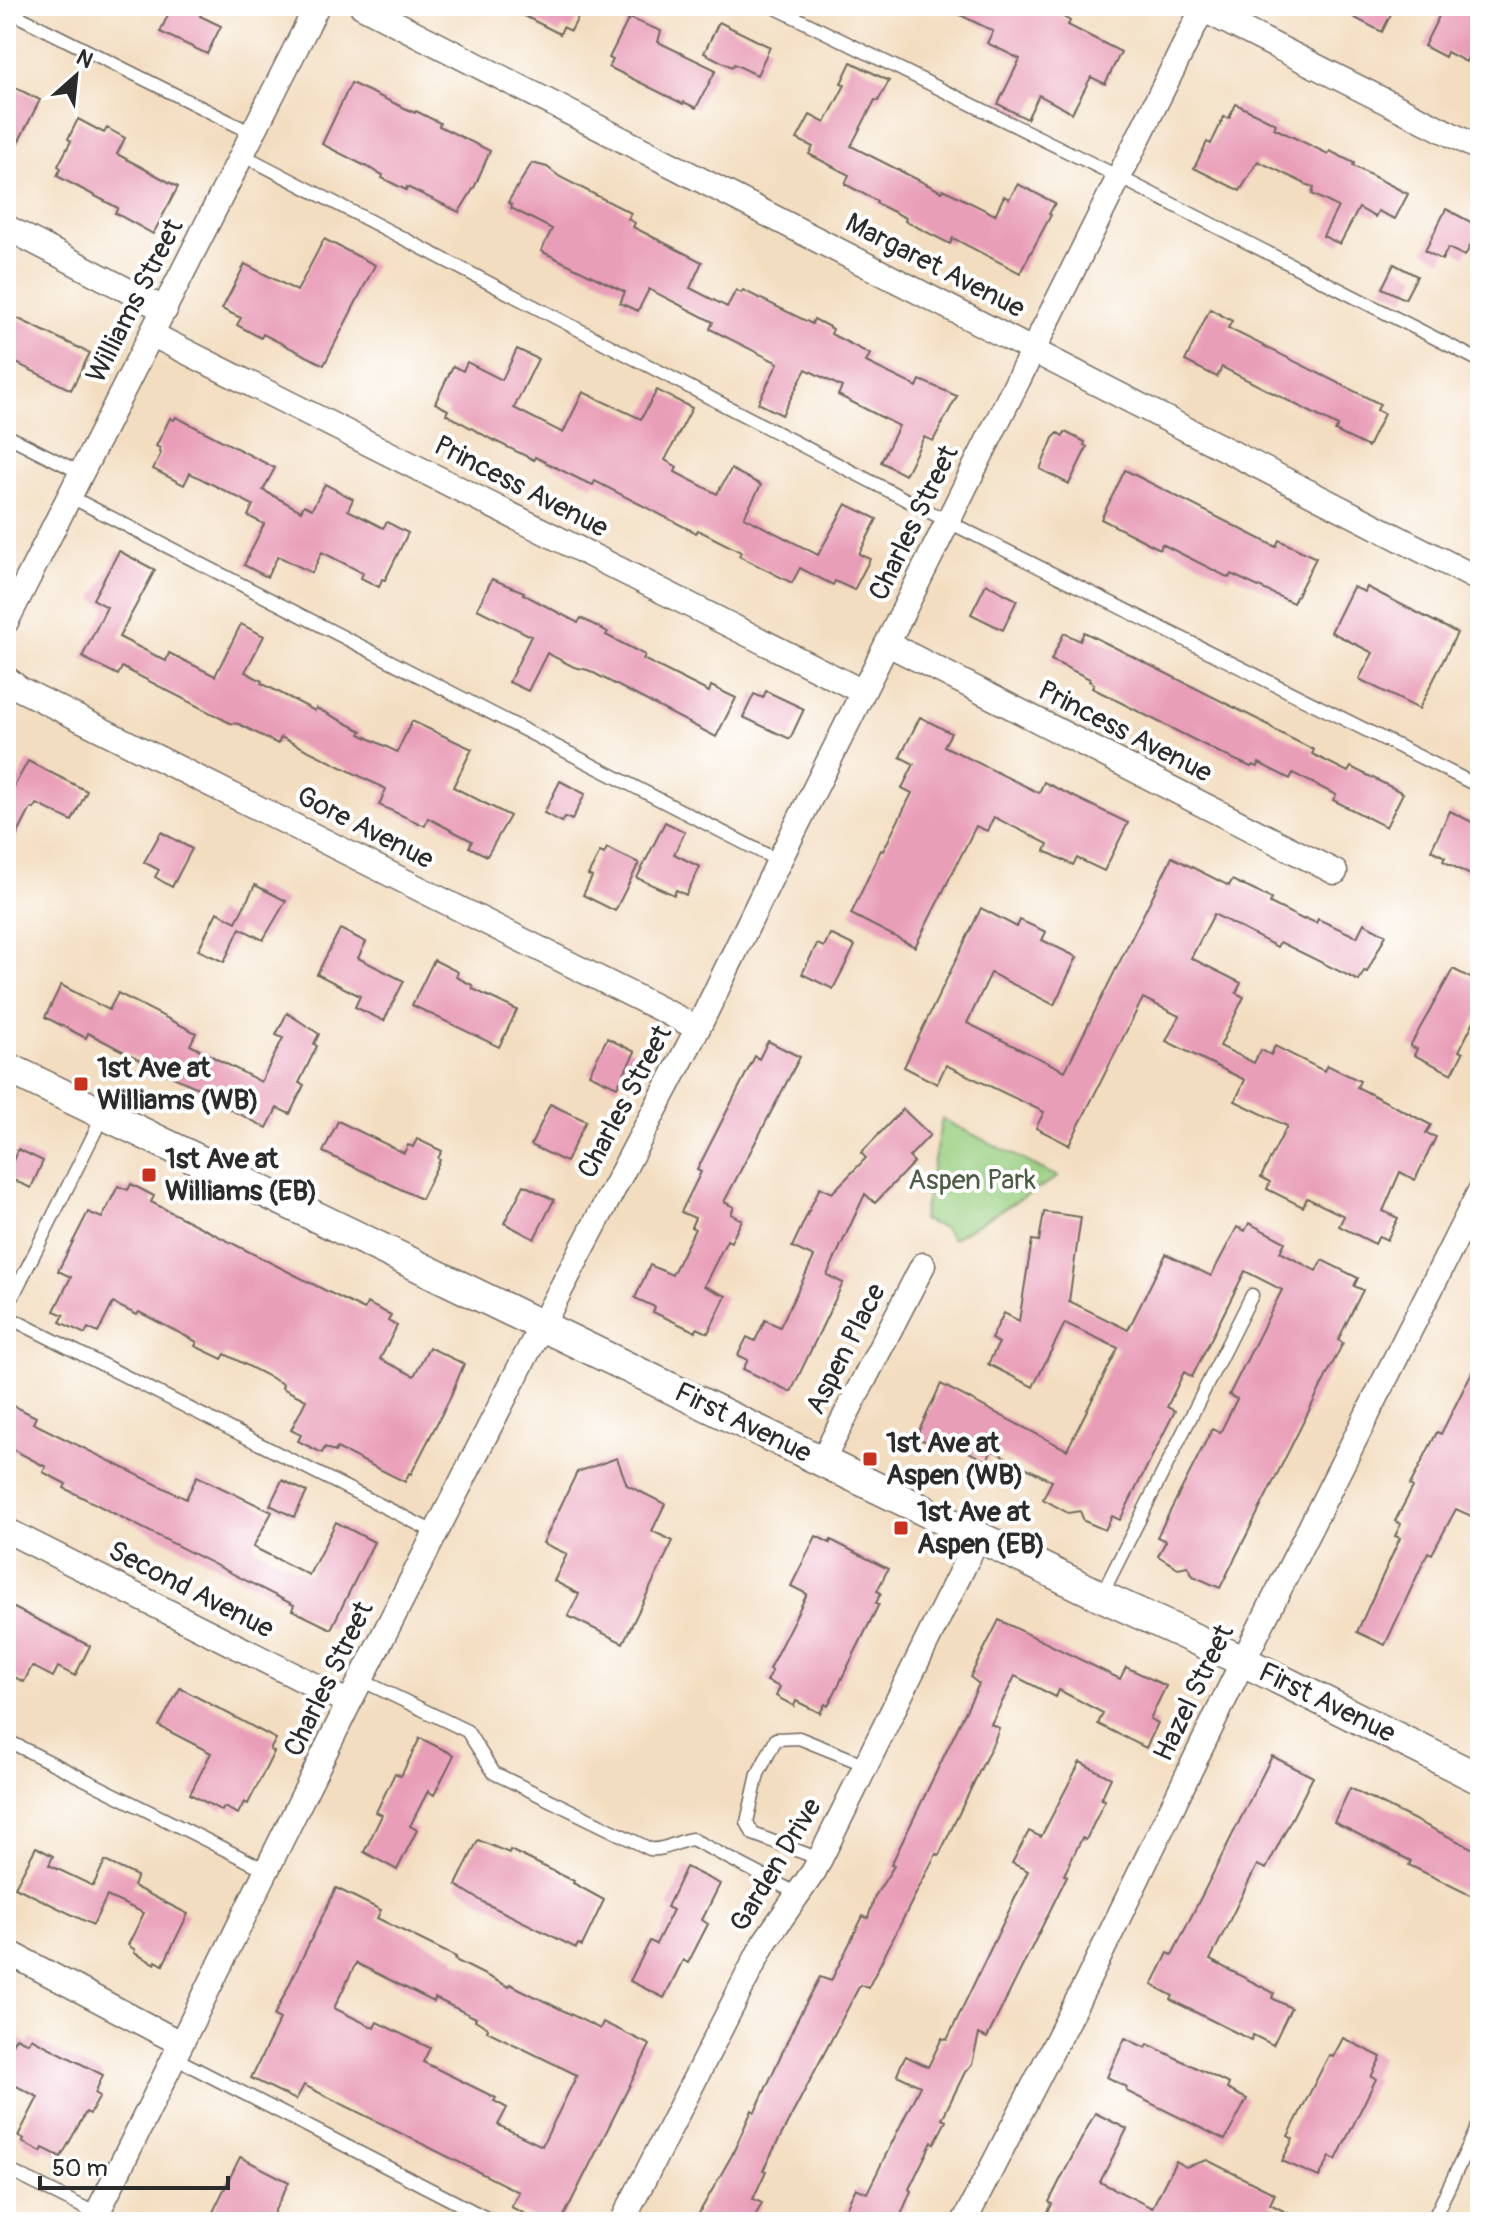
<svg xmlns="http://www.w3.org/2000/svg" width="1486" height="2228" viewBox="0 0 1486 2228" font-family="Pangolin,sans-serif">
<rect width="100%" height="100%" fill="#fff"/>
<filter id="ink" filterUnits="userSpaceOnUse"><feTurbulence type="fractalNoise" baseFrequency=".0125" numOctaves="2"/><feDisplacementMap in="SourceGraphic" scale="16" xChannelSelector="R" yChannelSelector="G"/><feConvolveMatrix kernelMatrix="1 2 1 2 8 2 1 2 1" color-interpolation-filters="sRGB"/></filter>
<filter id="wash" filterUnits="userSpaceOnUse"><feTurbulence type="fractalNoise" baseFrequency=".006" numOctaves="4" result="noise"/><feDisplacementMap in="SourceGraphic" scale="32" xChannelSelector="R" yChannelSelector="G"/><feGaussianBlur stdDeviation="1.8" result="paint"/><feColorMatrix in="noise" values="0 0 0 0 0 0 0 0 0 0 0 0 0 0 0 0 0 1.4 0 .05"/><feComposite in="paint" operator="in"/></filter>
<g filter="url(#wash)">
<rect width="100%" height="100%" fill="#f3ddc0"/>
<path fill="#99cf80" stroke="#627d56" stroke-width="2" d="M942 1119 1058 1177 952 1239 944 1228 922 1220Z"/>
<g id="blocks">
<path fill="#e99eb8" fill-rule="evenodd" d="M172 6H206L200 16 221 26 207 54 160 32Z
M505 6H584L571 31 563 27 560 34Z
M942 6H1044L1070 21 1068 25 1121 52 1105 84 1091 77 1072 113 1039 95 1027 119 998 104 1020 59 987 43 993 31Z
M1332 6H1395L1382 32Z
M1444 6H1460L1480 16V34L1466 62 1447 52 1445 57 1424 46Z
M629 18 661 31 658 42 716 70 696 108 684 102 683 104 609 67 613 60 609 58Z
M719 22 770 47 757 75 734 64 732 67 704 53Z
M851 62 889 81 878 101 875 100 851 146 942 192 943 189 995 215 1004 196 1009 199 1018 184 1055 203 1049 214 1051 215 1020 273 953 238 950 244 905 221 906 218 876 203 877 201 845 184 849 175 809 154 813 147 797 139 810 115 825 123 845 85 841 83Z
M6 83 40 100 6 166Z
M351 83 415 113 416 111 440 123 439 126 490 151 475 186 459 212 407 187 406 190 382 178 383 175 322 144Z
M1236 104 1276 124 1274 128 1328 154 1330 151 1354 163 1353 166 1408 194 1395 219 1378 211 1375 217 1359 208 1340 244 1323 236 1338 207 1312 194 1314 188 1258 161 1240 191 1194 168 1207 142 1211 144 1224 117 1229 118Z
M78 119 104 133 107 128 125 138 117 154 178 187 153 234 115 213 118 208 57 176 61 168 58 166 71 141 68 139Z
M532 163 547 167 560 177 631 213 628 219 635 223 633 227 702 262 690 288 727 307 736 290 741 293 743 290 812 324 814 319 833 329 831 334 870 354 866 362 917 387 920 380 957 396 933 441 924 437 905 475 881 462 899 426 838 395 842 387 806 369 782 415 758 403 778 363 710 329 713 322 649 289 638 311 620 303 625 292 541 251 552 229 511 208 512 205 508 202Z
M1446 209 1480 227 1465 256 1448 248 1442 260 1425 251Z
M324 239 375 265 324 365 263 334 261 338 237 325 241 318 222 309 245 264 297 291Z
M1394 264 1417 276 1405 299 1382 288Z
M1210 309 1232 321 1228 328 1380 404 1377 410 1384 414 1368 447 1335 431 1338 426 1222 367 1217 377 1185 361Z
M6 313 90 353 71 390 6 358Z
M517 349 538 359 514 408 563 433 583 392 641 419 657 390 692 408 665 460 677 467 675 472 717 494 731 469 761 485 744 517 818 555 846 504 877 519 859 554 870 559 854 590 835 581 833 585 800 568 792 583 739 556 741 552 698 530 696 533 595 481 593 485 581 480 535 457 534 460 491 439 446 414 448 410 435 403 453 366 463 371 467 362 502 380Z
M176 417 275 468 263 490 301 511 304 505 312 509 325 484 353 499 348 510 383 528 387 522 408 533 385 580 382 579 379 587 361 578 363 573 322 552 312 573 278 556 267 577 244 565 264 524 248 516 253 505 190 473 184 485 153 469 161 453 159 452 160 448 156 446 170 418 174 420Z
M1065 432 1085 442 1084 445 1087 447 1069 484 1040 469 1053 438 1058 433 1063 436Z
M1125 470 1276 547 1279 540 1316 558 1293 603 1231 574 1229 578 1162 544 1160 549 1101 519Z
M119 551 155 570 119 637 166 661 169 653 215 676 241 624 264 636 245 672 262 681 261 683 315 711 316 708 362 731 360 734 397 752 412 721 472 749 453 787 510 816 487 856 469 847 472 841 428 818 425 826 379 805 386 789 281 737 278 744 239 724 230 723 122 667 118 675 82 657 107 607 93 599Z
M492 579 524 592 523 594 578 623 581 618 608 632 606 635 645 655 643 659 709 692 711 686 736 698 716 737 588 670 574 667 547 653 528 691 509 682 531 636 477 609Z
M986 584 1017 600 1003 630 971 614Z
M1353 587 1365 592 1367 587 1457 633 1419 709 1359 679 1373 653 1331 632Z
M1084 632 1267 724 1276 731 1314 750 1312 754 1348 772 1351 767 1403 793 1386 827 1333 800 1336 795 1293 773 1290 779 1259 763 1258 767 1253 765 1251 767 1224 755 1092 688 1094 684 1089 681 1090 679 1051 660 1064 633 1080 641Z
M766 691 804 709 790 739 743 717 754 694 763 698Z
M920 717 951 733 944 746 1039 793 1044 782 1128 823 1104 871 1077 858 1073 865 1045 851 1048 844 994 817 987 831 976 826 915 947 851 914 881 850 883 851 912 793 902 788 914 764 900 757Z
M28 761 87 791 72 821 37 804 34 809 31 808 6 857V801Z
M560 781 585 794 572 820 565 817 562 822 544 813Z
M1450 811 1480 826V880L1443 861 1445 857 1431 850Z
M665 822 685 832 674 854 700 867 686 895 676 890 674 895 637 878Z
M161 832 192 849 172 887 155 877 159 870 144 862Z
M607 848 639 863 615 911 583 895 592 877 588 875 600 852 604 854Z
M1172 857 1229 886 1232 880 1272 899 1270 903 1304 920 1305 918 1316 923 1318 919 1357 937 1364 923 1386 935 1367 972 1364 971 1359 981 1280 942 1277 947 1214 914 1191 958 1241 983 1236 993 1244 997 1220 1046 1254 1063 1261 1050 1271 1055 1275 1046 1324 1071 1327 1065 1360 1081 1357 1087 1431 1125 1426 1133 1436 1137 1415 1180 1400 1172 1383 1211 1398 1218 1387 1240 1379 1236 1375 1244 1339 1226 1344 1216 1307 1198 1303 1207 1267 1189 1270 1182 1261 1177 1287 1126 1235 1101 1245 1080 1166 1041 1179 1016 1143 998 1069 1145 1036 1128 1044 1112 946 1065 937 1084 904 1067 981 908 1017 927 1020 920 1046 932 1042 940 1077 957 1054 1005 991 973 967 1023 1065 1071Z
M255 885 286 901 263 940 240 928 224 962 198 950 217 912 236 922Z
M340 929 366 942 358 958 404 981 384 1021 355 1007 360 996 317 974Z
M830 934 855 946 833 989 802 974 817 944 824 947Z
M434 960 458 972 456 977 472 985 473 989 517 1010 499 1047 412 1005Z
M1453 969 1480 983V1009L1459 1051 1463 1053 1452 1074 1414 1055 1417 1049 1410 1046Z
M61 985 109 1010 118 993 196 1033 190 1045 261 1082 283 1038 276 1035 287 1013 319 1034 314 1044 317 1046 299 1083 304 1085 290 1114 277 1108 267 1128 201 1095 203 1090 141 1063 142 1061 88 1033 86 1038 45 1017Z
M607 1038 635 1052 617 1087 589 1074Z
M768 1041 800 1057 724 1202 734 1207 731 1214 742 1220 731 1242 727 1240 704 1286 726 1296 708 1333 697 1328 696 1332 653 1312 655 1307 635 1298 650 1265 672 1275 695 1229 691 1227 695 1218 681 1212 701 1172 697 1170 755 1056 759 1059Z
M550 1104 586 1121 566 1162 531 1145Z
M903 1109 930 1135 909 1157 914 1162 875 1203 865 1194 827 1275 843 1283 791 1392 743 1369 748 1360 738 1355 747 1337 755 1341 765 1320 780 1327 814 1257 792 1247 820 1187 832 1193 866 1158 861 1153Z
M338 1121 404 1153 408 1145 413 1147 417 1139 442 1151 438 1158 440 1160 421 1199 323 1152Z
M18 1149 43 1161 31 1188 6 1177Z
M131 1184 154 1196 151 1202 287 1271 364 1310 367 1303 391 1315 388 1321 397 1326 380 1359 414 1376 429 1347 464 1364 449 1400 411 1474 409 1473 405 1482 337 1448 335 1452 325 1447 322 1453 298 1441 301 1435 291 1430 306 1400 282 1388 283 1384 225 1354 222 1359 195 1346 197 1342 139 1312 137 1315 113 1303 98 1333 88 1328 85 1334 60 1322 64 1315 54 1311 71 1277 58 1271 88 1212 102 1218 118 1186 128 1190Z
M524 1185 554 1200 534 1239 504 1223Z
M1044 1212 1081 1217 1069 1301 1128 1330 1166 1254 1211 1276 1237 1227 1245 1231 1249 1223 1285 1242 1280 1252 1316 1271 1322 1260 1358 1278 1354 1286 1363 1290 1338 1340 1343 1343 1220 1588 1193 1576 1188 1566 1178 1568 1158 1556 1166 1541 1157 1537 1212 1429 1220 1433 1237 1399 1229 1395 1282 1290 1245 1271 1192 1377 1184 1372 1167 1407 1175 1411 1120 1520 1112 1516 1105 1530 1084 1521 1080 1511 1068 1513 1043 1499 1052 1481 992 1450 987 1461 954 1445 950 1453 916 1437 941 1384 1067 1450 1118 1348 1065 1323 1033 1387 988 1364 999 1343 991 1339 1004 1313 1019 1321 1032 1240 1039 1241Z
M1480 1356V1499L1471 1516 1456 1509 1432 1554 1428 1552 1385 1645 1357 1632 1400 1538 1395 1536 1401 1524 1395 1521 1413 1487 1410 1485 1437 1432 1441 1434Z
M6 1402 36 1417 33 1423 186 1499 197 1476 272 1512 253 1547 309 1575 336 1522 374 1542 331 1629 292 1610 294 1605 64 1488 66 1484 43 1472 46 1467 6 1446Z
M617 1458 627 1485 665 1504 652 1531 673 1541 623 1643 568 1616 579 1594 554 1581 567 1554 543 1543 577 1472Z
M282 1480 307 1492 294 1517 270 1505Z
M816 1536 830 1543 831 1540 888 1569 877 1591 881 1593 876 1603 879 1604 828 1706 825 1704 820 1713 796 1701 794 1706 776 1696 780 1687 767 1681 772 1671 769 1669 807 1594 791 1586Z
M6 1604 90 1646 75 1676 58 1667 53 1677 32 1666 24 1682 6 1673Z
M999 1620 1120 1679 1126 1667 1166 1686 1150 1719 1158 1723 1146 1748 1098 1724 1103 1713 1059 1690 1056 1697 1015 1676 991 1724 999 1728 994 1741 939 1855 936 1854 868 1988 860 1985 763 2170 766 2171 753 2199 762 2203 752 2222H694L732 2155 752 2110 755 2112 796 2022 820 1977 831 1981 863 1916 868 1918 875 1896 894 1866 891 1865 979 1684 970 1677Z
M180 1688 276 1739 270 1750 274 1752 248 1804 244 1802 238 1814 224 1807 222 1811 190 1794 211 1753 159 1726Z
M420 1738 454 1755 434 1795 428 1791 410 1826 417 1830 397 1870 364 1852 382 1815 376 1812 395 1773 401 1776Z
M1272 1756 1313 1777 1266 1869 1257 1865 1210 1960 1274 1993 1272 1998 1291 2008 1273 2045 1253 2035 1251 2040 1171 2000 1173 1996 1152 1985 1168 1953 1172 1955Z
M1080 1762 1111 1778 1101 1799 1105 1800 1086 1840 1082 1838 1064 1875 1067 1876 987 2038 979 2034 972 2064 965 2072 942 2119 946 2121 934 2144 932 2142 909 2189 911 2191 898 2222H839L856 2188 867 2193 920 2086 897 2075 901 2065 906 2056 928 2067 942 2038 947 2040 1028 1871 1012 1863 1029 1831 1041 1837Z
M1350 1788 1480 1852V1900L1409 1865 1411 1861 1334 1822Z
M478 1840 509 1853 510 1850 574 1881 573 1883 604 1900 582 1946 578 1944 576 1948 485 1903 456 1885Z
M36 1847 53 1856 49 1865 93 1886 105 1861 137 1876 133 1886 188 1914 163 1965 156 1961 155 1964 134 1953 135 1950 128 1945 144 1913 107 1896 93 1925 15 1887Z
M686 1867 720 1884 702 1920 708 1924 688 1963 683 1960 664 1998 630 1981 650 1941 656 1944 673 1910 667 1907Z
M336 1888 381 1910 377 1918 456 1957 455 1960 509 1987 510 1984 600 2029 603 2022 650 2045 561 2222H542L511 2207 519 2192 304 2085 296 2100 251 2078 280 2019 274 2016ZM356 1963 434 2002 435 1998 476 2018 475 2020 488 2028 487 2031 577 2075 542 2146 498 2125 507 2108 494 2101 496 2098 423 2062 430 2048 377 2022 374 2028 334 2008Z
M16 2037 28 2043 31 2038 103 2075 95 2093 100 2096 90 2114 86 2112 61 2157 43 2148 41 2152 22 2142 24 2139 18 2136 38 2097 6 2081V2055Z
M1125 2038 1146 2048 1148 2044 1229 2084 1227 2089 1247 2099 1225 2140 1126 2091 1127 2087 1107 2077Z
M1343 2038 1381 2057 1371 2077 1376 2079 1336 2160 1330 2157 1319 2177 1282 2161 1293 2139 1288 2136 1329 2055 1333 2057Z
M1095 2113 1127 2129 1100 2182 1152 2208 1176 2161 1186 2167 1207 2160 1275 2194 1270 2204 1305 2222H1043L1052 2204 1049 2202 1058 2184Z
M240 2157 289 2182 269 2222H208Z"/>
</g>
</g>
<g filter="url(#ink)">
<use href="#blocks" fill-opacity="0" stroke="#71695f" stroke-width="2"/>
<g fill="none" stroke-linecap="round" stroke-linejoin="round">
<g stroke="#71695f" stroke-width="15">
<path id="service" d="M772 6 1119 177 1480 361
M6 10 252 133
M241 154 947 521 1480 787
M6 435 81 473
M69 496 779 861
M6 1310 103 1116
M6 1316 436 1533
M1101 1596 1252 1295
M361 1680 467 1731 494 1773 650 1849C665 1851 677 1841 692 1839L798 1894
M6 1740 268 1871
M820 1859 753 1834 747 1822 758 1774 776 1739 799 1738 866 1765
M173 2057 494 2222
M6 2169 97 2214
M1432 2222 1480 2122"/>
</g>
<g stroke="#71695f" stroke-width="27">
<path id="minor" d="M362 6 1480 580
M1196 6 1480 149
M6 227 165 310
M153 335 863 692
M6 622 317 6
M888 644 1335 872
M6 678 20 689 698 1028
M822 1461 923 1265
M6 1530 349 1703
M6 1951 180 2043
M93 2222 349 1703 522 1363 698 1028 779 861 1204 6
M622 2222 764 1943 814 1871 978 1537
M964 2222 1087 1982 1243 1661 1480 1191"/>
</g>
<g stroke="#71695f" stroke-width="33">
<path id="tertiary" d="M6 1067 1101 1596 1243 1661 1480 1779"/>
</g>
<use href="#service" stroke="#fff" stroke-width="12"/>
<use href="#minor" stroke="#fff" stroke-width="24"/>
<use href="#tertiary" stroke="#fff" stroke-width="30"/>
</g>
</g>
<g fill="#c8321e" stroke="#fff" stroke-width="3">
<rect x="73" y="1076" width="16" height="16" rx="4"/>
<rect x="141" y="1167" width="16" height="16" rx="4"/>
<rect x="862" y="1451" width="16" height="16" rx="4"/>
<rect x="893" y="1520" width="16" height="16" rx="4"/>
</g>
<g text-anchor="middle" dominant-baseline="central" stroke-width="8" stroke-linejoin="round" paint-order="stroke">
<g font-size="28" fill="#2b2b2b" stroke="#fff">
<text transform="translate(935 266) rotate(27)">Margaret Avenue</text>
<text transform="translate(135 301) rotate(-63)">Williams Street</text>
<text transform="translate(521 487) rotate(27)">Princess Avenue</text>
<text transform="translate(914 523) rotate(-64)">Charles Street</text>
<text transform="translate(1125 732) rotate(27)">Princess Avenue</text>
<text transform="translate(365 828) rotate(27)">Gore Avenue</text>
<text transform="translate(625 1102) rotate(-62)">Charles Street</text>
<text transform="translate(846 1349) rotate(-63)">Aspen Place</text>
<text transform="translate(743 1423) rotate(26)">First Avenue</text>
<text transform="translate(191 1590) rotate(27)">Second Avenue</text>
<text transform="translate(329 1679) rotate(-64)">Charles Street</text>
<text transform="translate(1194 1693) rotate(-64)">Hazel Street</text>
<text transform="translate(1327 1703) rotate(26)">First Avenue</text>
<text transform="translate(776 1865) rotate(-59)">Garden Drive</text>
</g>
<g font-size="28" font-weight="bold" fill="#2b2b2b" stroke="#fff" text-anchor="start">
<text x="97" y="1068">1st Ave at<tspan x="97" dy="32">Williams (WB)</tspan></text>
<text x="165" y="1159">1st Ave at<tspan x="165" dy="32">Williams (EB)</tspan></text>
<text x="886" y="1443">1st Ave at<tspan x="886" dy="32">Aspen (WB)</tspan></text>
<text x="917" y="1512">1st Ave at<tspan x="917" dy="32">Aspen (EB)</tspan></text>
</g>
<g font-size="28" fill="#4c5c44" stroke="#fff">
<text x="972" y="1180">Aspen Park</text>
</g>
</g>
<rect width="1486" height="2228" fill="none" stroke="#fff" stroke-width="32"/>
<g transform="translate(76 76) rotate(27)" stroke="#ffffff" stroke-width="6" paint-order="stroke">
<path d="M0-6L14 30L0 20L-14 30Z" fill="#2b2b2b"/>
<text y="-12" font-size="22" font-weight="bold" text-anchor="middle" fill="#2b2b2b">N</text>
</g>
<path d="M40 2176v12h188v-12" fill="none" stroke="#2b2b2b" stroke-width="4"/>
<text x="52" y="2176" font-size="24" fill="#2b2b2b" stroke="#ffffff" stroke-width="6" paint-order="stroke">50 m</text>
</svg>
